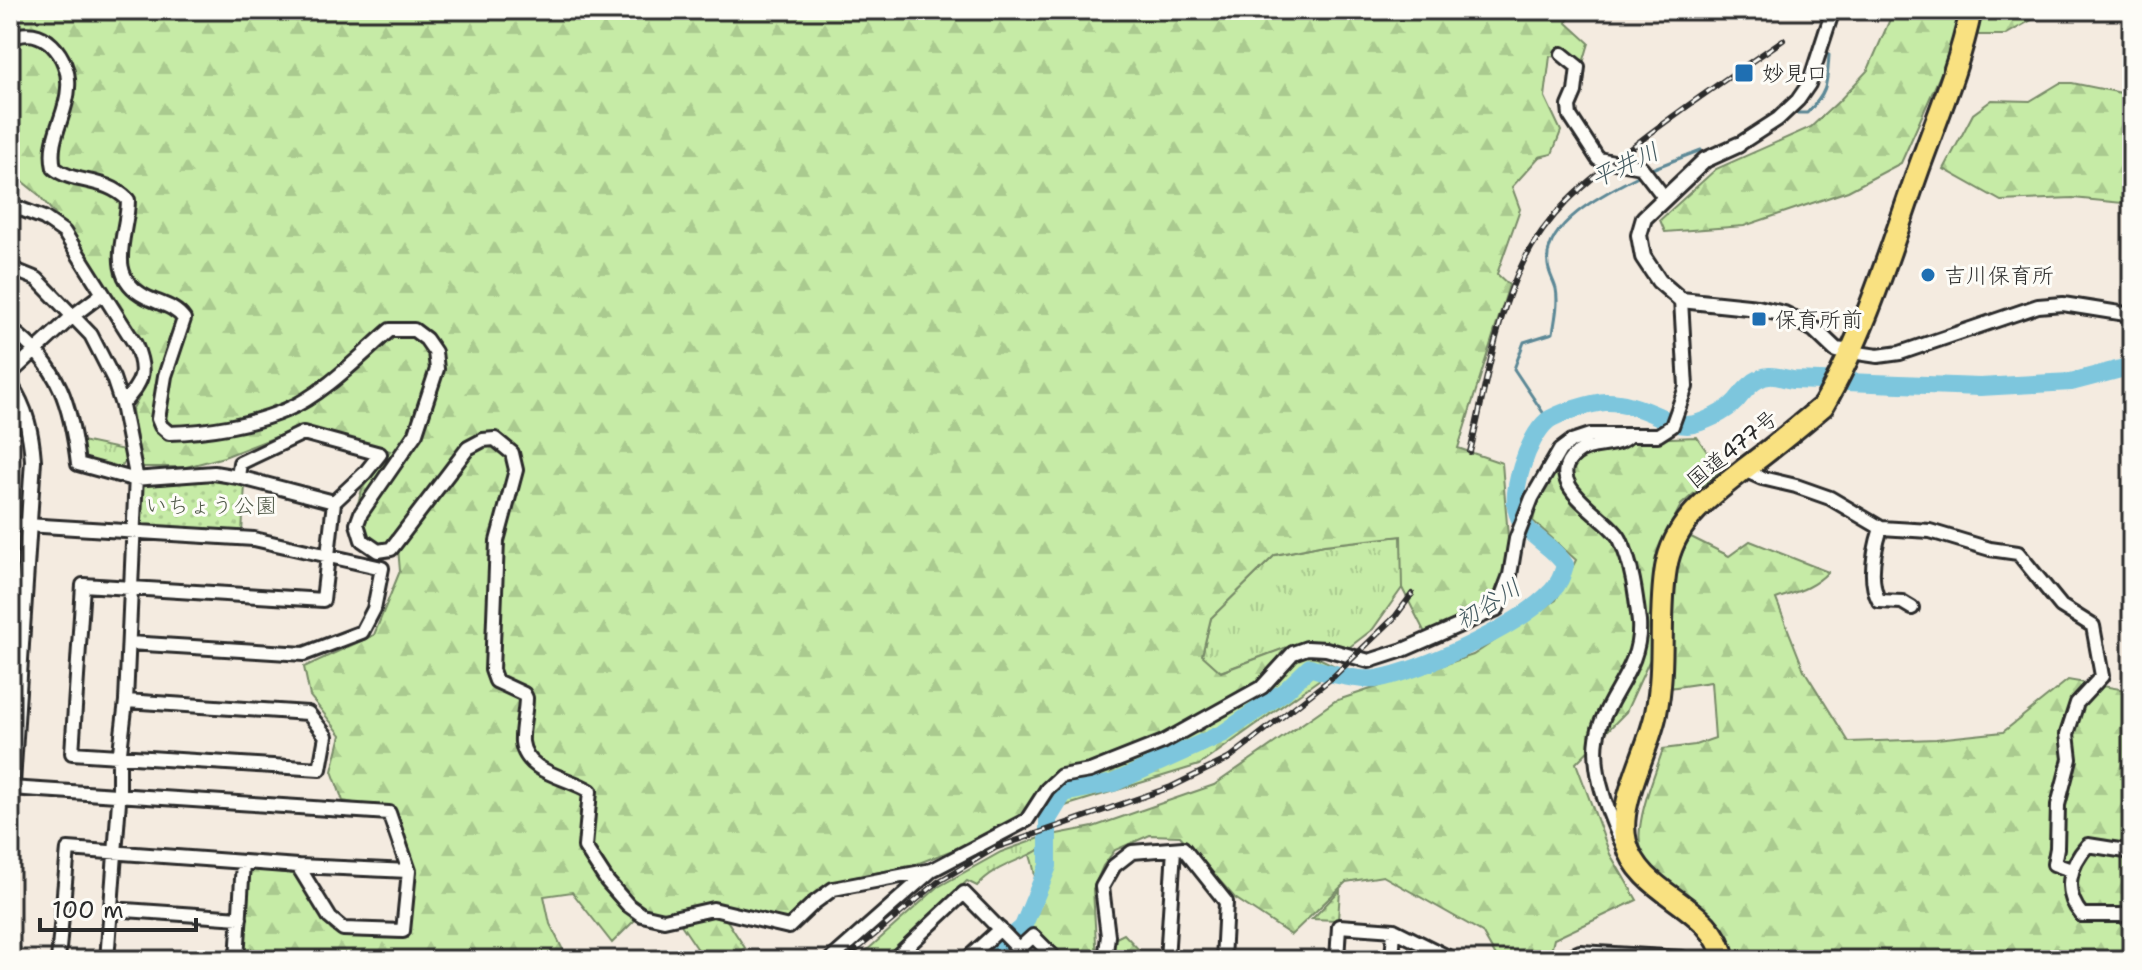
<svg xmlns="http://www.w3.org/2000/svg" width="2142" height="970" viewBox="0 0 2142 970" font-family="'Shantell Sans','Klee One',sans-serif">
<defs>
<pattern id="grass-tufts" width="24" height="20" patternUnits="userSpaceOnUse" patternTransform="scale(2)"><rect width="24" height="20" fill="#c6eba6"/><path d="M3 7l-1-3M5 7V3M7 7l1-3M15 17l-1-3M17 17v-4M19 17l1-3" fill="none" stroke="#aaca8f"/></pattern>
<pattern id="forest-firs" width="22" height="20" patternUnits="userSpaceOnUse" patternTransform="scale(2)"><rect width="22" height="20" fill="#c6eba6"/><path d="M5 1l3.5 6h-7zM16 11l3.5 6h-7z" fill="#aaca8f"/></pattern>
<pattern id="park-dots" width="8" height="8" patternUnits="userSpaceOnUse" patternTransform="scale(2)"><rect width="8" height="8" fill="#c6eba6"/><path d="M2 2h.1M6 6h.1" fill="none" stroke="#aaca8f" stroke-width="1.8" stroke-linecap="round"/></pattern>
</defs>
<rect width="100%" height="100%" fill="#f4ebe0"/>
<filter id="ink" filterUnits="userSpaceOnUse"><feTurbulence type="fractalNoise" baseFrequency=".0125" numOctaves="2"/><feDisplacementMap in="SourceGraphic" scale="16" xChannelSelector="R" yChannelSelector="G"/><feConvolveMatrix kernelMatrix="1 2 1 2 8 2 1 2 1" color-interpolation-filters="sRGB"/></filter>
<g filter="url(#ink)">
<path fill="url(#grass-tufts)" stroke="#788b68" stroke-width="2" d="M77 440 124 450 125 462 118 470 78 460Z
M1402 536V588L1373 629 1347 649 1320 641 1293 645 1220 672 1202 655 1211 618 1275 555 1324 545Z
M1040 838 1043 848C1020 861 994 866 977 886L967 881 884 960H856L938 887 1001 852Z"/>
<path fill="url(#forest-firs)" stroke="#788b68" stroke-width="2" d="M10 10H1578L1566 22 1589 43 1584 60 1550 56 1545 97 1561 131 1552 154 1539 157 1512 187 1520 209 1497 274 1509 285 1458 448 1502 463 1510 561 1489 607 1426 635 1402 588 1401 536 1324 545 1275 555 1211 618 1202 655 1221 672 1293 645 1337 667 1199 765 1068 805 914 865 841 880 809 899 788 920 715 902 745 948 725 960H705L680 923 644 911 612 943 572 892 544 896 550 924 568 960H241L247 868 294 874 331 930 337 934 408 938 414 871 391 810 343 801 332 771 341 735 310 696 304 667 374 635 400 571 398 548 376 545 363 534 357 507 362 489 390 451 296 429 224 457 186 467H142L132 410 146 384 147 355 67 229 39 195 18 178 10 175Z
M1894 10H2049L2005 35H1958L1901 163 1848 191 1744 226 1665 232 1660 220 1716 169 1811 127 1839 101 1868 70Z
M2060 83H2072L2132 95V204L2073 198 2001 201 1944 169 1973 114 1992 100 2030 101Z
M1697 437 1720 471 1681 505 1657 552 1651 657 1626 712 1576 763 1610 854 1637 900 1554 939 1549 960H1498L1482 932 1383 876 1346 882 1291 935 1235 898 1180 836 1150 835 1115 850 1103 866 1093 889 1097 960H1067L1037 933 1023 936 1017 922C1037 901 1039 882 1030 855L1042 848 1041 837 1093 827 1214 785 1335 701 1473 655 1556 600 1576 560 1533 521 1542 483 1590 441Z
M1691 537 1729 556 1750 541 1828 572C1813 588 1796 592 1776 599L1804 670 1849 742 1936 739 2003 732 2068 680 2132 691V960H1731C1727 944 1718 921 1706 910 1677 884 1634 877 1640 828 1643 802 1655 774 1663 749L1695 745 1715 738 1711 682 1669 688C1671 645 1666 570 1691 537Z
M1124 934 1140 951 1163 952V960H1111L1112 940Z"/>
<path fill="url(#park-dots)" stroke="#788b68" stroke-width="2" d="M213 478 245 485 242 533 144 527 139 521 137 484Z
M1340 890 1338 920 1312 919Z"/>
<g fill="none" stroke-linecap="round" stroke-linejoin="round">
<path stroke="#5c8896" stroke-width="3" d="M1792 113H1807C1828 92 1827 84 1829 55
M1757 126 1776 112H1781
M1741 134 1750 130
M1649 170 1701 150
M1548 420 1514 369 1524 342 1553 333C1555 319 1559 304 1556 289 1554 281 1549 274 1548 265 1542 222 1611 190 1642 174"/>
<path stroke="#7dc6dd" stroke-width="18" d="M985 960 1023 927 1048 866V819L1064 793 1113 783 1224 733 1285 691 1310 667C1326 673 1360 681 1376 679 1423 670 1518 627 1551 592 1559 584 1562 576 1565 565 1554 546 1528 537 1519 517 1508 495 1528 437 1547 421 1557 413 1592 403 1605 402 1622 401 1643 409 1658 416 1669 421 1674 425 1687 425 1702 424 1726 412 1736 401 1744 391 1755 377 1769 376 1776 375 1786 379 1793 380L1980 387 2071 382 2132 366"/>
<g stroke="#2b2b2b" stroke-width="18">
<path id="minor" d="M10 39C42 21 71 57 68 88 67 116 47 138 54 168 75 185 104 176 128 200 128 235 103 275 146 297 160 304 175 306 184 319L165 376 158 419 161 426 169 433C207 432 251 425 286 410 323 395 360 356 390 330H414L426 339 435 352 437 369 416 433 361 513 357 524 362 540 378 551 391 549 468 448 483 440 495 439 512 453 516 470 497 541 492 670 496 681 524 694 526 698C526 711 521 730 522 742 526 774 569 777 590 791L585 847 607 881 628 905 642 915 664 920 713 909 789 927 814 903 833 889 932 870
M1562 54 1578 67 1575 92 1569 106 1570 116 1598 159 1641 167 1664 197
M1738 145 1778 119 1798 100 1809 84 1833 10
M10 205 44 218 64 232 135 344C148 374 142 381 122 405
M10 268 37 279 91 335 113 378 122 405 136 475 126 701 119 760V801L107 960
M10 329C60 365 71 406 78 464L133 479 214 473 238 477
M1851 352 1878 356 1900 353 2038 306 2063 304 2132 315
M10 374 74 315 102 294
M1744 470 1762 478 1796 486 1830 498 1881 528 1930 531 1990 549 2018 553 2061 606 2093 626 2102 676 2077 703 2067 734 2070 759 2058 805 2057 848 2054 864 2071 870
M10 524 254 539 382 568 374 609 362 632 304 654 129 643
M1881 528C1874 550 1868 580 1879 601L1902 602 1912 608
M126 701 308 713 326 736 320 769 72 753 83 585 323 600 334 502 365 473 380 454 303 433 240 463 238 477 334 502
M10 788 389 813 409 871 403 931 343 929 330 918 298 866 68 849 58 960
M1621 841C1606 808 1587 760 1601 723 1614 688 1642 664 1639 622 1636 595 1632 564 1620 539 1609 517 1539 484 1576 454 1591 442 1615 448 1627 437
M2132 852 2088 845C2069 866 2062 892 2082 915H2132
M298 866 409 871
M111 909 240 918
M237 960 243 862
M830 960 932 870 1027 820 1047 789 1061 776 1090 771 1163 742 1262 687 1293 653 1307 648 1326 649 1369 661 1403 650 1497 609 1510 575 1516 539 1532 498 1560 450 1572 441 1590 435H1658L1672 426 1686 387 1681 300
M893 960 964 893 1019 949
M966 960 1000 929
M1007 960 1033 936 1052 955 1047 960
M1105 960 1108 936 1102 887 1114 866 1132 852 1183 848 1226 902 1223 960
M1167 960 1174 849
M1337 960 1339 926 1394 930 1454 960
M1392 960 1394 930
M1562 960 1580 952 1682 958 1683 960"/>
</g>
<g stroke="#2b2b2b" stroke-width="20">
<path id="tertiary" d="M1738 145 1705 160 1644 218 1639 235 1643 257 1659 281 1681 300 1758 308 1784 314 1814 329 1836 350 1851 352
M10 385C26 409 31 433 33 460L10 814"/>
</g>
<g stroke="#2b2b2b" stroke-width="26">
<path id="trunk" d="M1724 960C1714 904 1640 897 1626 842 1616 805 1649 750 1656 713 1666 665 1658 616 1666 568 1674 520 1712 495 1747 467 1773 448 1798 427 1823 406 1865 334 1891 247 1919 168 1938 116 1960 64 1971 10"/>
</g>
<use href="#minor" stroke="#fdfcf7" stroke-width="12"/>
<use href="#tertiary" stroke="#fdfcf7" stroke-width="14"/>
<use href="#trunk" stroke="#f9e181" stroke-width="20"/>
<g stroke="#2b2b2b" stroke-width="6">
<path id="rail" d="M1470 452C1484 396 1494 327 1517 275 1545 212 1586 182 1639 142 1685 106 1735 73 1783 40
M844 960 938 882 995 848 1171 787 1228 759 1333 677 1395 617 1412 594"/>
</g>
<use href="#rail" stroke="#fdfcf7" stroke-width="3" stroke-dasharray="9" stroke-linecap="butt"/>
</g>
</g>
<g fill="#1f6fb2" stroke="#fdfcf7" stroke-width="3">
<rect x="1734" y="63" width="20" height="20" rx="4"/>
<circle cx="1928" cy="275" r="8"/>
<rect x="1751" y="311" width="16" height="16" rx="4"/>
</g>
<g text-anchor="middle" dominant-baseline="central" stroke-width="6" stroke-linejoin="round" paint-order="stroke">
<g font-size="22" fill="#2b2b2b" stroke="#fdfcf7" text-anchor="start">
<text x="1762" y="73">妙見口</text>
<text x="1944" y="275">吉川保育所</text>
<text x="1775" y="319">保育所前</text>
</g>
<g font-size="22" fill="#2b2b2b" stroke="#fdfcf7">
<text transform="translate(1732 449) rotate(-39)">国道477号</text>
</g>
<g font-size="22" fill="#525b4a" stroke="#fdfcf7">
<text x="211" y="505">いちょう公園</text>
</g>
<g font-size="24" font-style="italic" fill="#445a60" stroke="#fdfcf7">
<text transform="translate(1625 165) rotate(-25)">平井川</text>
<text transform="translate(1488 604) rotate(-32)">初谷川</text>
</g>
</g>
<rect width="2142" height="970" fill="none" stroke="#fdfcf7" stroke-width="40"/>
<rect x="20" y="20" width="2102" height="930" fill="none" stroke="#2b2b2b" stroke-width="3" filter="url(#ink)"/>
<path d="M40 918v12h156v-12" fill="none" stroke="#2b2b2b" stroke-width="4"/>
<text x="52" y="918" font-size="24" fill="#2b2b2b" stroke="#fdfcf7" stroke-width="6" paint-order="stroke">100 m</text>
</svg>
